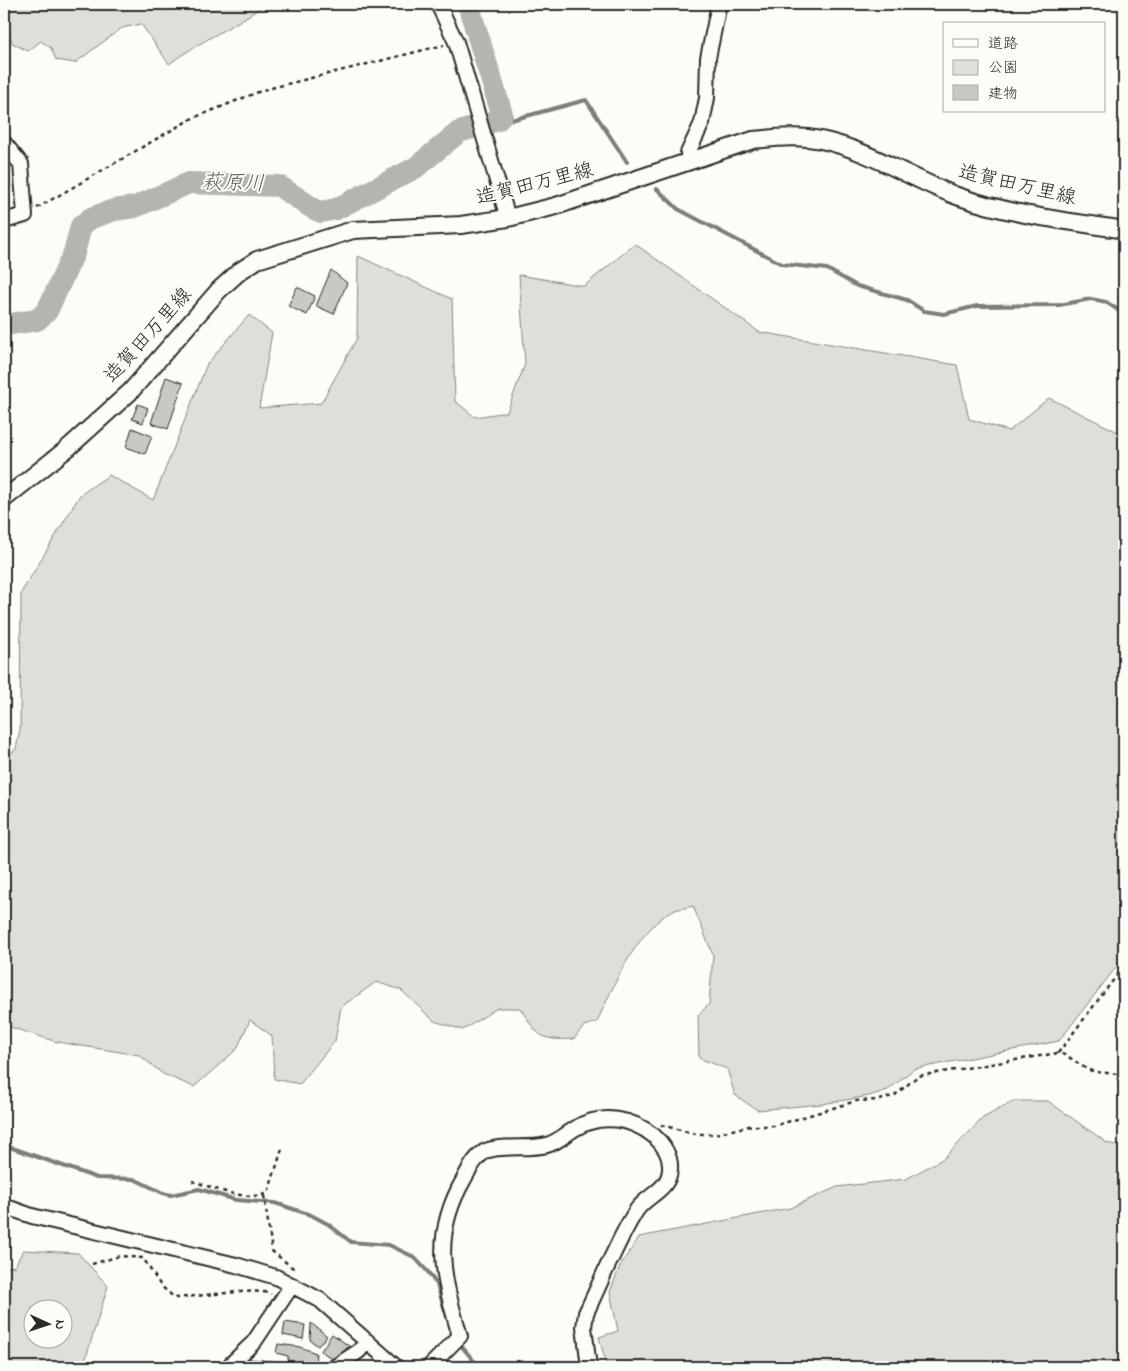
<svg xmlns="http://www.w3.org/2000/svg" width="1128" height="1371" viewBox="0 0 1128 1371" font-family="'Indie Flower','Klee One',sans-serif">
<rect width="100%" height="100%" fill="#fdfcf7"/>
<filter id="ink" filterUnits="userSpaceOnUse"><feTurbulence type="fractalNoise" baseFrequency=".02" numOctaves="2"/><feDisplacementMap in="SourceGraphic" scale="10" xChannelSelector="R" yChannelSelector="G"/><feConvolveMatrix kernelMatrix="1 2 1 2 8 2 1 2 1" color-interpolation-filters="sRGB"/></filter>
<g filter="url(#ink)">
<path fill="#dfdeda" stroke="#858482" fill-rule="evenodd" d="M4 4H266C235 26 200 41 169 64L141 24 122 28 75 63 56 60 51 48 41 41 28 51 12 43 4 15Z
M635 244 759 332 957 365 969 419 1009 431 1049 398 1124 435V957L1059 1041 914 1069 888 1090 869 1096 822 1104 757 1110 735 1095 727 1069 699 1058 698 1015 709 1004 713 955 693 906C686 908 674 909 668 913 633 938 614 985 597 1022L584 1026 574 1039C538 1041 539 1036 520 1008H497L463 1030 434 1021 401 990 376 982 341 1007 335 1041 300 1084 274 1079 272 1036 250 1020 237 1049 194 1087 163 1074 139 1055 57 1042 4 1025V759L16 749 20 729 21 593 80 495 109 475 153 500 207 364 249 315 272 333 259 408 321 403 357 338 358 256 452 299 455 401 475 417 507 412 525 364 519 275 584 286Z
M1014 1101H1048L1107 1143 1124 1147V1367H607L599 1337 618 1331 610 1292 620 1266 639 1237 790 1208 837 1187 906 1179 944 1158 983 1118Z
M23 1250 78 1253 108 1286 83 1367H4V1268L15 1266ZM32 1308H62V1338H32Z"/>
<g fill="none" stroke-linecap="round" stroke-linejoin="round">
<path stroke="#7e7d7b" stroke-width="4" d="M498 120 515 119 586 100 627 162
M657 189 678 209 782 264 827 269 857 286 907 300 924 311 944 314 977 306 1059 305 1091 299 1106 302 1124 314
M4 1145 97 1178 134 1179 163 1193 171 1195 199 1189 236 1200 275 1203 311 1215 328 1224 351 1242 389 1245 414 1257 428 1272 437 1285 448 1320
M458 1342 479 1367"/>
<path stroke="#b5b4b1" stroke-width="22" d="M4 325 37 320 47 311 74 253 81 226 91 218 114 210 135 207 189 183 279 186 314 209 321 212 336 209 415 168 459 132 498 120 502 114 468 4"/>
</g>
<path fill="#c9c8c4" stroke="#2b2b2b" d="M331 270 347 283 334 314 316 306Z
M297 287 315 296 307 315 288 306Z
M166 377 183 383 168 429 151 423Z
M138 404 148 408 143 423 132 419Z
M132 428 152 436 145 454 126 447Z
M285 1322 305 1325 303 1339 283 1335Z
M311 1323 327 1336 318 1346 310 1340Z
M332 1334 349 1346 334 1360 321 1351Z
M278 1344 300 1347 316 1353 315 1363 304 1361 302 1367H288V1356L276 1353Z
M249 1359 283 1362 282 1367H249Z"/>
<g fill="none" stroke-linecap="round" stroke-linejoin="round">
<g stroke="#2b2b2b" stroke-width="18">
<path id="minor" d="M438 4 456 42 508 218
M4 143 21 164 25 215 4 221
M689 161 688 153 702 123 707 98 708 58 719 4
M4 1206 32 1216 236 1265 276 1277 320 1300 396 1367
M228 1367 254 1342 292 1285
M335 1367 359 1351 367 1341
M429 1367 460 1336C443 1277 431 1236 464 1179 468 1171 476 1157 484 1152 499 1144 529 1150 547 1145 558 1142 567 1133 576 1128 601 1113 632 1118 654 1136 663 1144 671 1156 670 1169 669 1191 646 1195 636 1211 616 1243 602 1280 586 1313L584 1327 589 1367"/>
</g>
<g stroke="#2b2b2b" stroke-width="20">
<path id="major" d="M4 499 68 448 130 392 219 290 240 271 257 260 353 230 461 225 508 218 556 206 753 140C775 138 798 135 821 140 869 150 911 179 957 196 1010 215 1069 221 1124 230"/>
</g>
<path stroke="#2b2b2b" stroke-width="2.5" stroke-dasharray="4 4" stroke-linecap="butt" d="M37 208 191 119 263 90 444 45
M1058 1053 1124 966
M661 1125 696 1134H715L749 1126H774L856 1101 880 1100 895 1095 918 1076 1058 1053C1071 1055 1080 1068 1093 1071 1104 1074 1114 1072 1124 1076
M192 1181C215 1188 244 1202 268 1193L282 1149
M264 1195 272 1251 293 1268V1270
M92 1264 120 1256 143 1258 161 1286 175 1298C193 1297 261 1287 271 1294"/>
<use href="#minor" stroke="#fdfcf7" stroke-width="14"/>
<use href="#major" stroke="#fdfcf7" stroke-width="16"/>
</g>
</g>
<g text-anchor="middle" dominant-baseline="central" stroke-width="4" stroke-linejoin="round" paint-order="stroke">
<g font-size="20" fill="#2b2b2b" stroke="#fdfcf7">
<text transform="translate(535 185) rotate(-14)">造賀田万里線</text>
<text transform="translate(1017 186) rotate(13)">造賀田万里線</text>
<text transform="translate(149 336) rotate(-48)">造賀田万里線</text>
</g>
<g font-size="21" font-style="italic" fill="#5b5b5a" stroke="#fdfcf7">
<text transform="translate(233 184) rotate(2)">萩原川</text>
</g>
</g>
<rect width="1128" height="1371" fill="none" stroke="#fdfcf7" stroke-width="20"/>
<rect x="10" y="10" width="1108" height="1351" fill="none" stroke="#2b2b2b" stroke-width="2" filter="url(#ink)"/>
<rect x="943" y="22" width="162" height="90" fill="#fdfcf7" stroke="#a9a8a5"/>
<rect x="953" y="39" width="25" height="8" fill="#fdfcf7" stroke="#a9a8a5"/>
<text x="988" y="48" font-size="15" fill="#2b2b2b">道路</text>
<rect x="953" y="60" width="25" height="15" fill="#dfdeda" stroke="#a9a8a5"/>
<text x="988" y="72" font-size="15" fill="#2b2b2b">公園</text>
<rect x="953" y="85" width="25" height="15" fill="#c9c8c4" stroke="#a9a8a5"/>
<text x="988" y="98" font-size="15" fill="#2b2b2b">建物</text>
<g transform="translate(48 1324) rotate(93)"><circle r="24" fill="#fdfcf7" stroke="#a9a8a5"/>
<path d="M0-4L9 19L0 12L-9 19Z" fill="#2b2b2b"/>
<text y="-8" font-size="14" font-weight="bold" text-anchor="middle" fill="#2b2b2b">N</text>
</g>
</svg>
